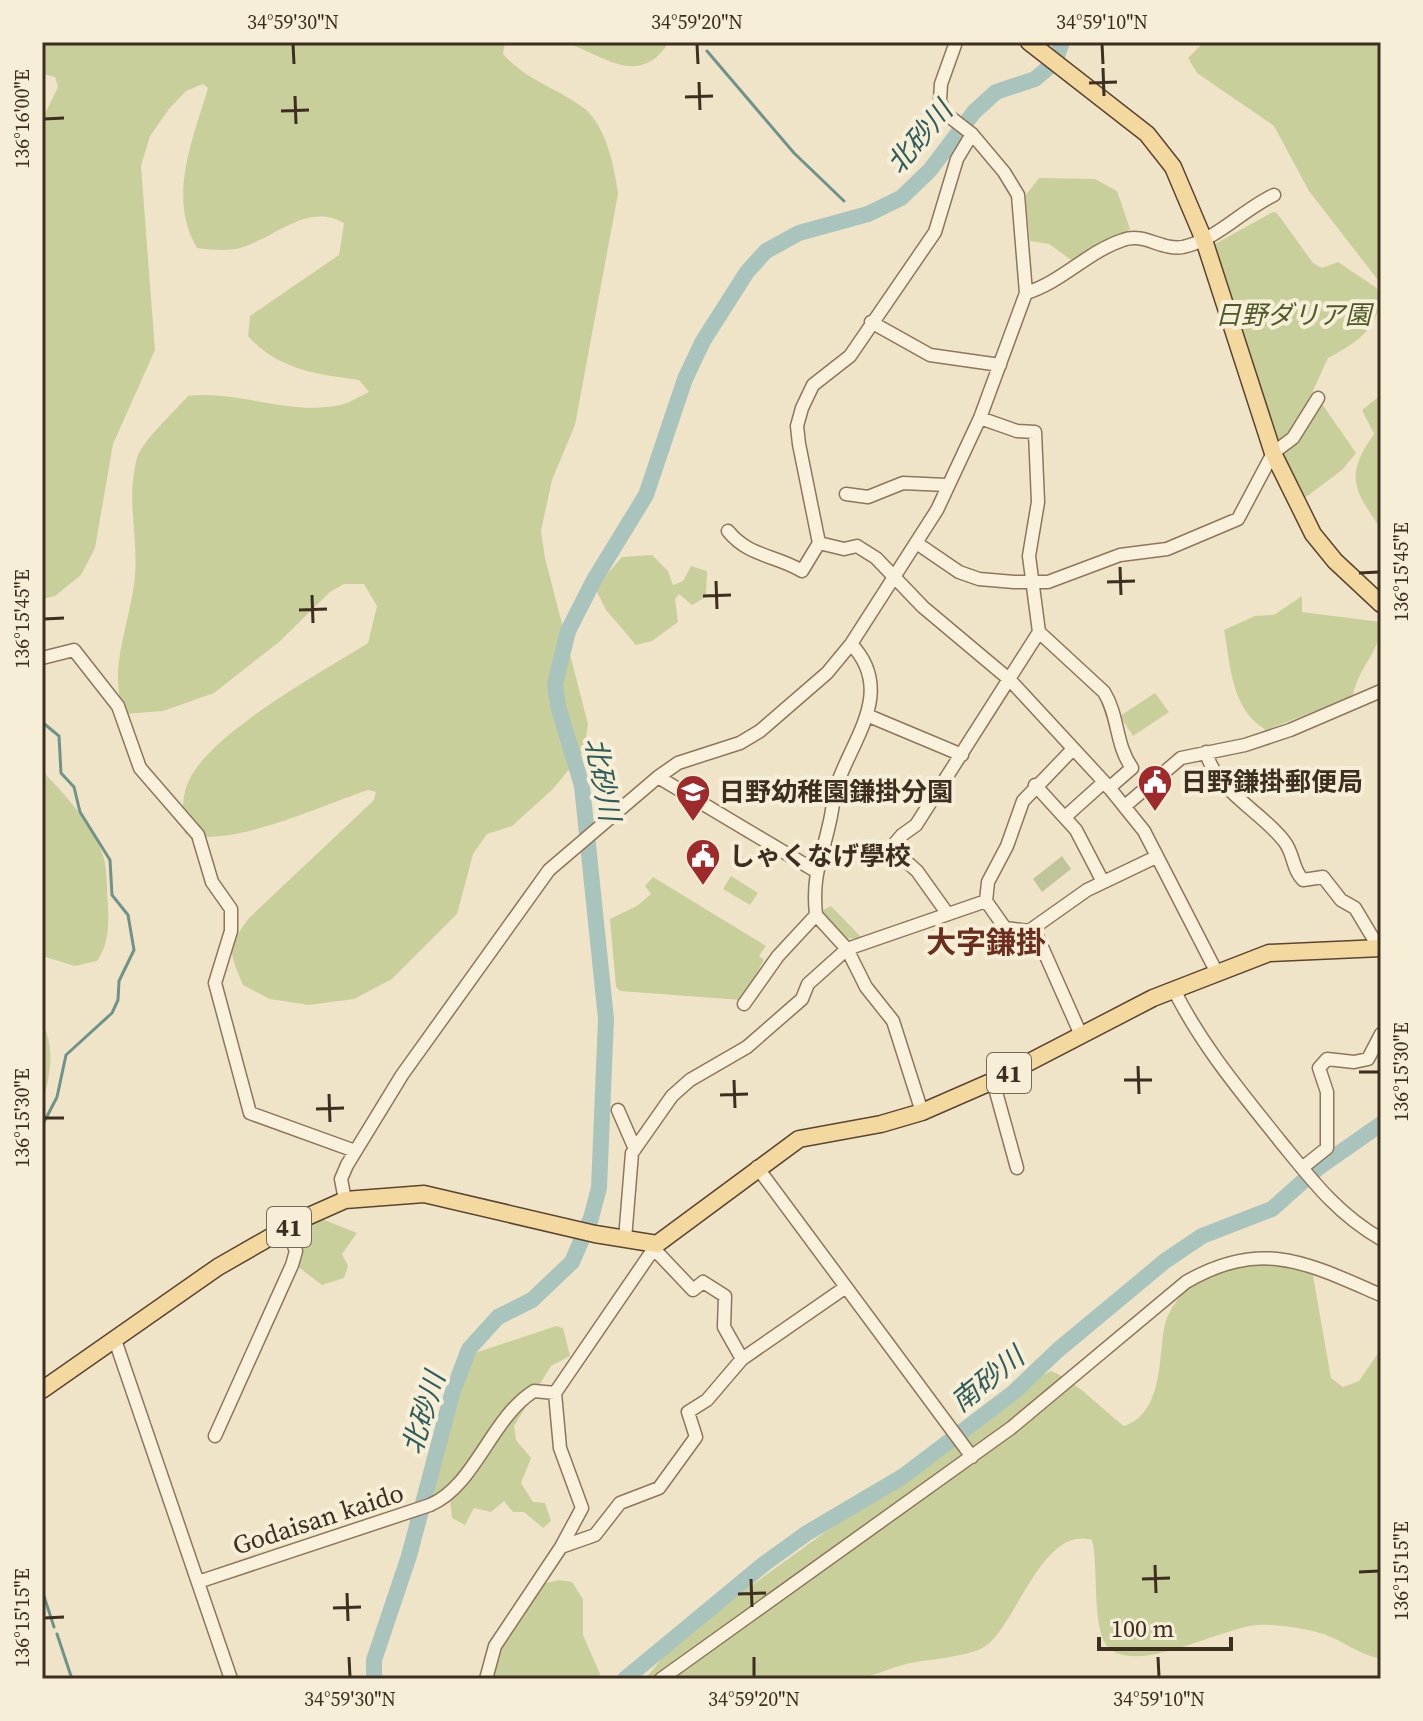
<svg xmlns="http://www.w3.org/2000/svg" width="1423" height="1721" viewBox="0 0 1423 1721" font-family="'Source Serif 4','Noto Sans JP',serif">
<rect width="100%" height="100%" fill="#f0e4c8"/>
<path fill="#c9cf9b" d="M42 42H505L503 54C527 81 558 88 585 109 606 126 615 169 618 194L575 425 552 480 541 531 545 558 588 724 584 751 553 789 512 826 487 834 473 854 457 914 392 979 354 999 309 1005 270 999 243 985C229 951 226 949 249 918L374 800 376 792 368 790C320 806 232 848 185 834 183 818 181 801 187 785 205 735 321 673 368 643L377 606 364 584H344L330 592 279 642 214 693 163 711 124 714C107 667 131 623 135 575 138 536 126 496 137 458 142 441 175 411 188 396 238 390 290 416 340 405 350 403 360 396 369 392L359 380C316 374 278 370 248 336L250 316 339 255 344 223C309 203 279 234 246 246 231 252 213 250 197 248 167 198 193 139 208 88L203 84 186 91 169 109 150 136 141 166 155 350 113 444 95 548 81 575 55 596 42 599V120L58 87 55 77 42 74Z
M563 42H669C638 90 604 54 563 42Z
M1204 42H1381V284L1309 191 1274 126 1197 73 1188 58Z
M1039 178 1095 179 1117 191 1130 229 1074 262 1049 244 1030 241 1025 196Z
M1273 212 1277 213 1313 263 1322 268 1338 262 1381 291C1381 327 1357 343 1328 358 1314 387 1303 422 1277 443L1215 244Z
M1381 395V529C1354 490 1344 476 1374 434L1362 410Z
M1320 401 1356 453 1342 470 1302 500 1281 460Z
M652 555 668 571 673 585 683 581 691 566 707 571 706 597 692 605 679 594 675 599 678 622 652 641 636 645 606 610 595 588 622 557Z
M1302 596V612L1381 622C1381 653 1358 666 1353 696L1266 730C1231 709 1231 667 1224 630L1255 616 1274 615Z
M1155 693 1169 712 1133 736 1120 716Z
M42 771C63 791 100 834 105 863 107 877 107 893 108 907 109 926 108 946 97 961L75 966 42 956Z
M731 876 758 893 750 905 723 889Z
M653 877 766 946 759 956 764 960 741 1000 620 991 616 987 610 919 637 906 651 894 645 886Z
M831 906 862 938 861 939 842 938 824 922 823 910Z
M42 1024C56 1045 50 1080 42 1103Z
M317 1217 357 1233 342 1254 348 1266 344 1278 322 1285 297 1266 292 1237Z
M1271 1256 1311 1264 1331 1378 1343 1387 1359 1381 1381 1349V1659C1362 1655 1348 1645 1331 1637 1313 1629 1277 1624 1258 1625 1222 1627 1139 1675 1109 1648 1091 1631 1099 1567 1092 1540 1043 1525 1017 1622 987 1645 973 1656 933 1659 916 1662 894 1665 873 1678 852 1679 783 1683 713 1679 645 1679L679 1638 1039 1377 1051 1371C1078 1382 1100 1408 1124 1426 1164 1413 1158 1356 1165 1324 1171 1303 1192 1280 1211 1269 1227 1260 1253 1259 1271 1256Z
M556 1326 563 1328 570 1356 551 1366 514 1426 516 1440 531 1458 521 1483 533 1502 545 1503 551 1521 543 1528 524 1512H513L504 1501 491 1512 474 1508 465 1525 452 1518 450 1498 433 1494 451 1406 469 1355Z
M559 1580 572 1582 583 1599V1635L600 1674 598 1679H492L491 1659 539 1585Z"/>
<path fill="#bfc49a" d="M1062 856 1071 869 1042 892 1033 879Z"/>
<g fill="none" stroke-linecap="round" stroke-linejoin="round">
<path stroke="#6f938a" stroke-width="3" d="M707 51 794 153 844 201
M847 214 849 220
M42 722 59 736 61 773 74 787 80 812 110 860 112 895 128 915 134 950 119 981 118 1000 112 1013 66 1055 57 1097 42 1126
M42 1590 54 1627
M57 1634 72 1679"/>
<path stroke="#a9c4bc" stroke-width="16" d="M374 1679V1660L409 1556 452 1394 469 1349 498 1317 532 1300 572 1262 591 1218 599 1188 606 1019 582 786 558 706 555 684 568 631 594 580 646 495 685 379 703 341 747 272 766 251 799 233 868 214 901 198 930 170 974 112 996 92 1035 79 1055 62 1062 42
M625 1679 764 1564 807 1533 902 1477 1014 1392 1058 1350 1165 1261 1202 1236 1272 1209 1318 1168 1381 1124"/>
<g stroke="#8d765c" stroke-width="15">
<path id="minor" d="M1026 293C1062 282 1087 252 1123 240 1144 232 1162 251 1183 247 1218 239 1242 210 1274 195
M871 322 930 355 1000 365
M846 494 868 497 903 483 946 485
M728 531C749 557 776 555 802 571L819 543 799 444 797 426 802 408 813 385 850 356 935 232 957 159 972 134
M819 543 844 549 857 546 876 558 923 607 1010 680 1107 785 1144 831 1216 971
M918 544 959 572 979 579 1014 582H1048L1120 555 1167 549 1238 519 1273 453 1293 438 1318 398
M1039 632 1104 692C1119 716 1115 744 1132 768L1109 788
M851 644C895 690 854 737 838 782 833 796 833 810 829 825 821 861 812 876 816 915L847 949 866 987 893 1021 922 1112
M42 658 74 650 118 706 140 768 198 835 212 882 231 909V931L215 983 250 1113 355 1151
M869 716 962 755
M1073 749 1023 801 1007 846 988 882 986 901 1005 928 1029 931 1087 890 1156 857
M1206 752C1216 791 1261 811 1284 841 1294 853 1292 869 1303 880L1323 877 1341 900 1355 908 1379 948
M658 777 814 870
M1035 785 1076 830 1103 882
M1125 806 1181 758 1245 745 1290 730 1381 691
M1065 817 1104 782
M947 913 917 871 891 848 902 835 916 825 1039 632 1029 556 1038 502 1035 432 1017 431 980 418
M1034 929 1081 1035
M1174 990C1202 1046 1241 1092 1280 1141 1311 1179 1337 1214 1381 1239
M744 1004 778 956 816 915
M993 1081 1017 1168
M618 1110 635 1149
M757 1167 972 1457
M1302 1168 1327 1148V1092L1319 1068 1327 1059 1354 1062 1368 1059 1381 1034
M345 1200 341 1179 347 1165 402 1075 549 870 658 777 678 763 740 743 760 731 827 673 851 644 937 510 980 418 1026 293 1018 195 1004 172 972 134 946 114 940 101 941 84 956 42
M625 1239 632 1153 672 1096 690 1080 747 1047 802 999 808 984 847 949 986 901
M655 1250 693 1290 703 1282 725 1296 724 1327 742 1359
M115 1340 231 1679
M215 1436 292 1265 296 1251 287 1229
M561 1547 595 1535 620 1503 659 1488 696 1437 688 1412 707 1400 742 1359 846 1287
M198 1582 430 1505C475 1486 491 1418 534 1391L555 1393 657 1244
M486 1679 495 1646 561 1547 582 1508 560 1448 555 1393
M661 1679 1011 1428 1186 1282C1262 1238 1307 1263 1381 1295"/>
</g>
<g stroke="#5b4430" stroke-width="19">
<path id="major" d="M1029 42 1147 134 1173 167 1204 240 1273 453 1313 534 1335 561 1381 604
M42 1390 218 1267 300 1220 345 1200 424 1194 595 1234 657 1244 799 1139 881 1124 922 1112 993 1081 1153 998 1269 953 1381 948"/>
</g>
<use href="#minor" stroke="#faf1dc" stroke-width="12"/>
<use href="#major" stroke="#f3d9a0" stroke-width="16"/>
</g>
<path fill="none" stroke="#3d2e20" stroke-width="3" d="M293 44 294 64M697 44 698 64M1102 44 1103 64M1103 68 1104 96M699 82 700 110M1089 83 1117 82M295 96 296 124M685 97 713 96M281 111 309 110M44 119 64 118M1120 567 1121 595M1359 573 1379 572M716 581 717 609M1107 582 1135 581M312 595 313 623M703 596 731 595M299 610 327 609M44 619 64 618M1138 1066 1139 1094M1359 1072H1379M734 1080 735 1108M1124 1080H1152M329 1094 330 1122M720 1095 748 1094M316 1109 344 1108M44 1118H64M1155 1565 1156 1593M1359 1572 1379 1571M751 1579 752 1607M1142 1579 1170 1578M347 1593 348 1621M738 1594 766 1593M333 1608 361 1607M44 1618 64 1617M349 1657 350 1677M754 1657V1677M1158 1657 1159 1677"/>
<defs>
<g id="civic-pin" transform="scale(1.8)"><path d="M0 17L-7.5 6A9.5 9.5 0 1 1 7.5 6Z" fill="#9e2a2b" stroke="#f7eed8"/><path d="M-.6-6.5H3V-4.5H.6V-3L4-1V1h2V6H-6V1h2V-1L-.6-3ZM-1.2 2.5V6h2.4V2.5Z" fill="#fff"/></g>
<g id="school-pin" transform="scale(1.8)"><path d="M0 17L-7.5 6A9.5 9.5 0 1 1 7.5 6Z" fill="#9e2a2b" stroke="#f7eed8"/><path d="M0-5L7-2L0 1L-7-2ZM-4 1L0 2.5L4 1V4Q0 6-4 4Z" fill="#fff"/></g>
</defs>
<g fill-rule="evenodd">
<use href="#civic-pin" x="1155" y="782"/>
<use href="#school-pin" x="693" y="792"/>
<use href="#civic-pin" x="703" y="856"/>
</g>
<g text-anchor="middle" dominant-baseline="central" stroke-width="8" stroke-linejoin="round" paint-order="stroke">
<g fill="#f7eed8" stroke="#756857" stroke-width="2">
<rect x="987" y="1053" width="44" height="40" rx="6"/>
<rect x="267" y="1207" width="44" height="40" rx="6"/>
</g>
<g font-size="24" font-weight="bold" fill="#3d2e20">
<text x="1009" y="1073">41</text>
<text x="289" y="1227">41</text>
</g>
<g font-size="26" font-style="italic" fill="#4d5a26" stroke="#f7eed8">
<text x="1293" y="315">日野ダリア園</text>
</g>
<g font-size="26" font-weight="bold" fill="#3d2e20" stroke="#f7eed8" text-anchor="start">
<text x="1181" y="782">日野鎌掛郵便局</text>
<text x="719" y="792">日野幼稚園鎌掛分園</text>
<text x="729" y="856">しゃくなげ學校</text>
</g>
<g font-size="26" fill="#3d2e20" stroke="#f7eed8">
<text transform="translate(318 1519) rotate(-18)">Godaisan kaido</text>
</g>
<g font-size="28" font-style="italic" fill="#2f5d5a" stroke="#f7eed8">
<text transform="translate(919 137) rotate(-50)">北砂川</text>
<text transform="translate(603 779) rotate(79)">北砂川</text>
<text transform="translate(987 1379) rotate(-39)">南砂川</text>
<text transform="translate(423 1413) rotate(-73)">北砂川</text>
</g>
<g font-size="30" font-weight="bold" fill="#6b2e1e" stroke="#f7eed8">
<text x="986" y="942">大字鎌掛</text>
</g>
</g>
<rect width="1423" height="1721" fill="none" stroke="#f7eed8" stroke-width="88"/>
<path d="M1099 1637v12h132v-12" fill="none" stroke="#3d2e20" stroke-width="4"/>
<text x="1111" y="1637" font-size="24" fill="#3d2e20" stroke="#f7eed8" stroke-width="6" paint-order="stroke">100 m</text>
<rect x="44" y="44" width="1335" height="1633" fill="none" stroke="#3d2e20" stroke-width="3"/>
<g font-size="20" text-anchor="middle" fill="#3d2e20">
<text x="293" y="29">34°59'30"N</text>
<text x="697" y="29">34°59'20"N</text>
<text x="1102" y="29">34°59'10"N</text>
<text transform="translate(22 119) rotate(-90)" y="7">136°16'00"E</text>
<text transform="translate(1401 572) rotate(-90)" y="7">136°15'45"E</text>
<text transform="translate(22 619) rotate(-90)" y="7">136°15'45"E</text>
<text transform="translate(1401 1072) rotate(-90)" y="7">136°15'30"E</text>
<text transform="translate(22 1118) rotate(-90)" y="7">136°15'30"E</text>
<text transform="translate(1401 1571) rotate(-90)" y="7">136°15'15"E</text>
<text transform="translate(22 1618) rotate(-90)" y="7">136°15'15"E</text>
<text x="350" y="1706">34°59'30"N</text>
<text x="754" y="1706">34°59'20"N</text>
<text x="1159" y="1706">34°59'10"N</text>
</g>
</svg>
